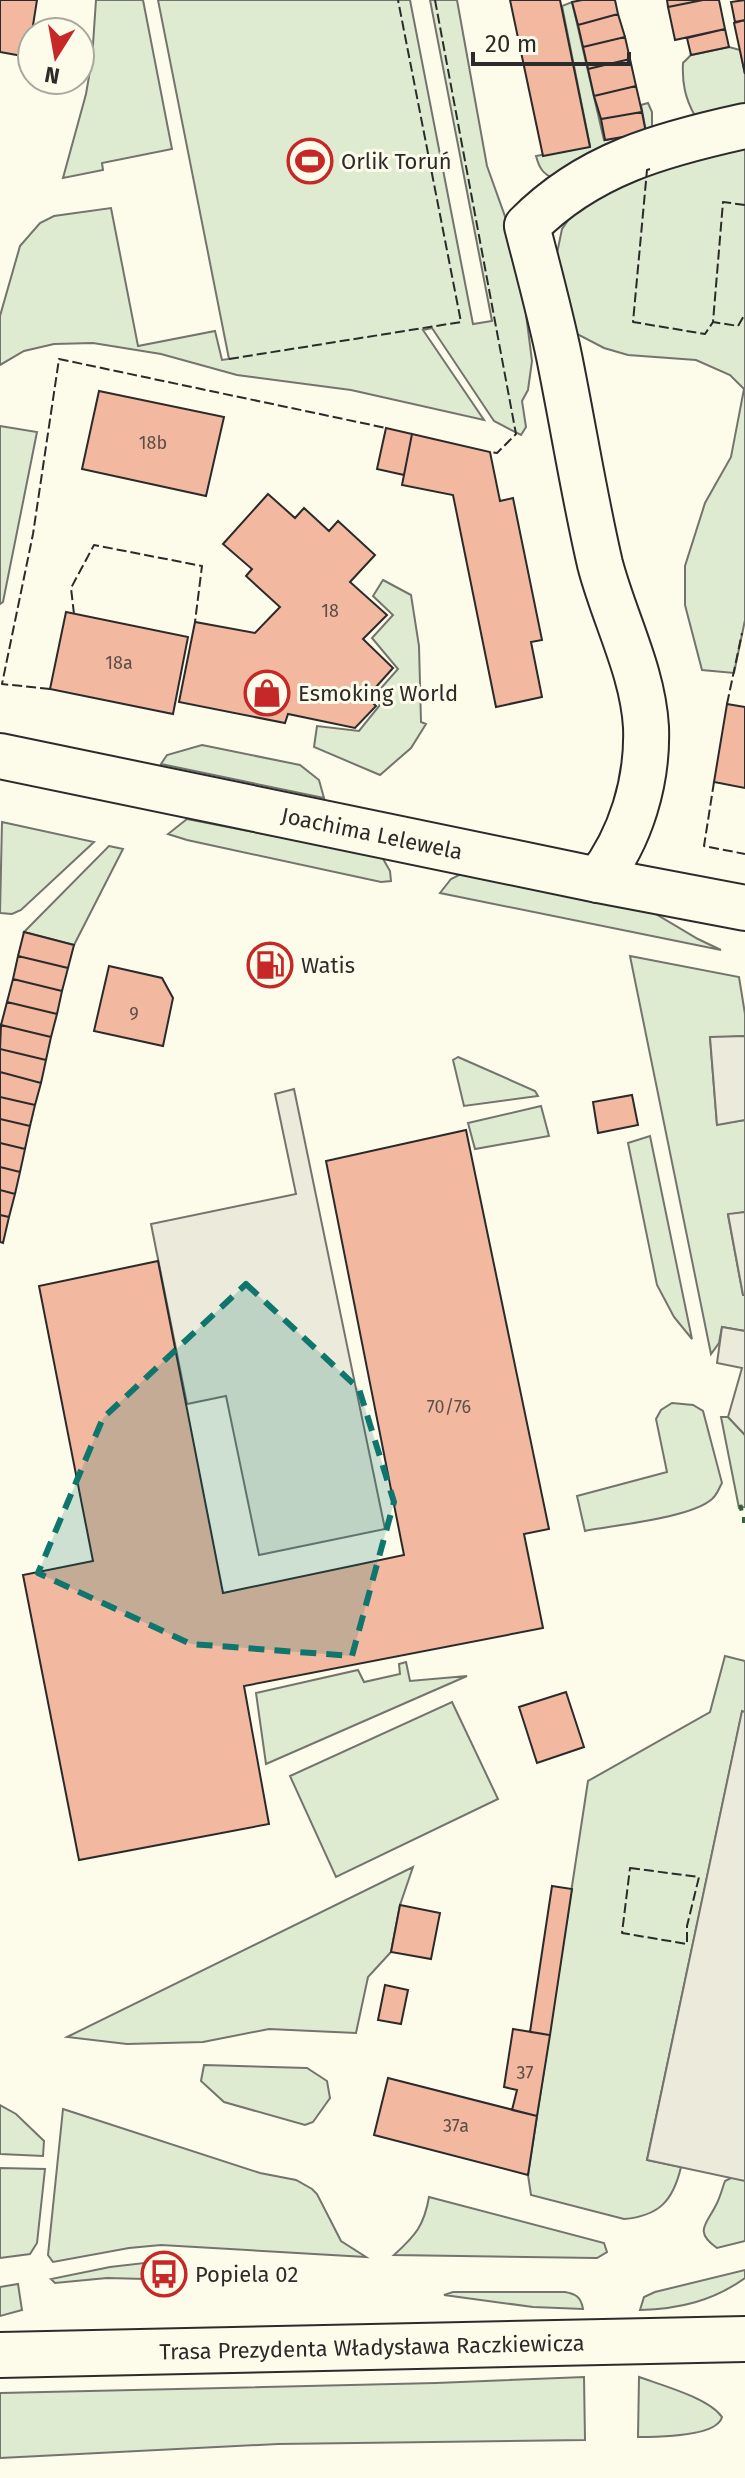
<svg xmlns="http://www.w3.org/2000/svg" width="745" height="2478" viewBox="0 0 745 2478" font-family="'Fira Sans',sans-serif">
<rect width="100%" height="100%" fill="#fdfbea"/>
<path fill="#deebd1" stroke="#74746e" stroke-width="2" d="M96 0H143L172 149 102 163 103 170 63 178 86 94 92 59Z
M158 0H410L473 324 492 321 430 0H457L487 166 516 247 526 314 532 361 528 390 522 401 526 427 521 435 494 421 432 328 423 330 484 420 351 390 237 375 161 354 93 343 54 344 24 351 0 365V316L20 246 40 223 54 216 111 208 138 346 215 331 222 360 229 359Z
M572 2 604 140 646 132 641 105 648 103 652 112V134L554 178C543 175 539 167 536 156L590 146 562 6Z
M729 47 740 50 745 74V112L695 116C685 98 682 83 683 63L691 55Z
M745 148V620L734 673 702 670 685 605V566L705 503 731 457 744 389 730 375 696 360 628 355 604 348 577 334 561 316 556 258 562 229 576 209 610 182Z
M0 426 37 432 3 602 0 604Z
M383 580 411 595 419 646 421 722 426 724 411 748 380 775 314 747 317 726 359 731 380 705 374 696 398 669 372 638 393 615 373 596Z
M202 745 300 765 319 780 324 798 161 764 167 755Z
M187 819 382 857 390 871 391 881 381 882 187 840 168 834Z
M2 822 94 842 21 910 12 914 0 913Z
M109 846 123 849 74 945 24 932Z
M461 874 654 913 698 939 721 950 440 893 451 879Z
M630 956 739 977 745 1014V1036L710 1038 717 1124 745 1120V1212L728 1215 743 1295H745V1331L722 1327 719 1343 711 1354Z
M458 1057 535 1091 538 1096 464 1106 453 1060Z
M541 1106 549 1136 475 1149 468 1123Z
M650 1136 692 1339 674 1317 657 1285 628 1143Z
M672 1403 693 1405 703 1411 722 1483C719 1488 717 1495 712 1499 691 1518 615 1525 585 1531L577 1496 667 1472 656 1419 661 1410Z
M721 1417H728L745 1435V1507L739 1508Z
M725 1656 745 1661V1712H742L647 2160 681 2167C673 2201 659 2216 624 2219L531 2195 528 2175 588 1781 710 1712Z
M406 1662 410 1681 467 1676 266 1764 256 1693 358 1670 364 1682 400 1674 399 1664Z
M452 1702 498 1799 336 1877 290 1776Z
M413 1867 400 1905 391 1952 368 1977 356 2033 269 2029 203 2042 127 2044 67 2037Z
M204 2065 307 2068 327 2081 330 2098 313 2122 305 2125 224 2102 201 2081Z
M0 2105 16 2114 44 2141 43 2156 0 2154Z
M63 2109 260 2173 296 2180 312 2189 317 2194 341 2241 366 2257 161 2245 129 2248 53 2262 48 2255Z
M0 2168 45 2169 37 2243 30 2254 0 2258Z
M733 2177 745 2180V2241L717 2248C693 2231 707 2224 716 2205 720 2198 722 2189 725 2181Z
M429 2197 604 2243 607 2252 597 2258 394 2255C415 2236 424 2226 429 2197Z
M144 2263 145 2279 107 2278 55 2283 51 2279 110 2267Z
M745 2270V2278C713 2301 679 2309 640 2310L644 2297 655 2292Z
M18 2284 22 2310 0 2316V2287Z
M453 2292H565C576 2294 581 2297 583 2309L533 2307 444 2295Z
M584 2377 585 2440 278 2444 0 2458V2393L436 2383Z
M639 2377C661 2385 709 2398 722 2417 717 2437 657 2437 638 2437Z"/>
<path fill="#eceadb" stroke="#74746e" stroke-width="2" d="M745 1036V1120L717 1125 710 1037Z
M294 1089 385 1529 259 1555 226 1396 187 1404 151 1224 296 1194 275 1094Z
M745 1212V1295H743L728 1214Z
M722 1327 745 1331V1435L728 1417 742 1368 717 1363Z
M742 1711 745 1712V2181L647 2160Z"/>
<path fill="#f2b8a0" stroke="#2b2b2b" stroke-width="2" d="M0 0H37L28 57 0 52Z
M510 0H560L590 147 543 156Z
M582 0H615L618 14 578 25 572 2Z
M667 0H703L668 7Z
M703 0H719L725 29 675 40 668 7Z
M745 0V20L735 22 731 2Z
M618 14 625 37 583 47 578 25Z
M745 20V74L734 23Z
M725 29 729 47 691 55 687 38Z
M625 37 630 59 588 69 583 47Z
M630 59 636 86 594 96 588 69Z
M636 86 642 112 601 119 594 96Z
M642 112 646 133 605 140 601 119Z
M99 391 224 417 206 496 82 469Z
M386 428 412 434 404 475 377 469Z
M412 434 490 452 500 501 513 498 542 640 531 642 542 697 496 707 453 495 402 485Z
M268 494 295 518 304 508 329 531 338 521 375 555 350 582 387 615 363 639 393 668 367 697 376 706 355 728 288 714 285 723 179 702 195 622 255 633 280 607 246 576 252 569 223 544Z
M66 612 188 637 173 714 50 689Z
M727 704 745 707V788L714 782Z
M24 932 74 945 68 968 18 956Z
M18 956 68 968 62 991 13 979Z
M109 966 162 978 173 998 163 1046 94 1031Z
M13 979 62 991 57 1014 7 1002Z
M7 1002 57 1014 51 1037 1 1025Z
M1 1025 51 1037 46 1060 0 1049Z
M0 1049 46 1060 41 1083 0 1072Z
M0 1072 41 1083 35 1105 0 1097Z
M632 1095 638 1125 598 1133 593 1102Z
M0 1097 35 1105 30 1126 0 1119Z
M0 1119 30 1126 25 1149 0 1143Z
M466 1130 549 1529 524 1534 543 1628 244 1686 269 1824 79 1860 23 1575 93 1561 39 1286 158 1261 223 1593 404 1555 326 1161Z
M0 1143 25 1149 20 1172 0 1167Z
M0 1167 20 1172 15 1194 0 1190Z
M0 1190 15 1194 9 1217 0 1215Z
M0 1215 9 1217 3 1243 0 1242Z
M566 1692 584 1747 537 1763 519 1707Z
M552 1886 572 1889 550 2035 530 2032Z
M400 1905 440 1913 431 1959 391 1952Z
M385 1985 408 1990 401 2024 378 2020Z
M513 2029 550 2035 537 2116 512 2110 517 2090 504 2087Z
M388 2078 537 2116 528 2175 374 2135Z
M183 2266 184 2277 145 2279 144 2268Z"/>
<g fill="none" stroke-linecap="round" stroke-linejoin="round">
<g stroke="#2b2b2b" stroke-width="48">
<g id="street">
<path id="s1" d="M0 756 598 880 745 908"/>
<path d="M598 880C631 838 648 781 646 727 643 671 614 618 600 564 584 495 573 425 559 356 550 313 538 269 527 226 588 164 663 144 745 126"/>
</g>
</g>
<g stroke="#2b2b2b" stroke-width="48">
<g id="secondary">
<path id="s2" d="M0 2355 745 2339"/>
</g>
</g>
<use href="#street" stroke="#fdfbea" stroke-width="44"/>
<use href="#secondary" stroke="#fdfbea" stroke-width="44"/>
<path stroke="#34623c" stroke-width="6" stroke-dasharray="4 6" stroke-linecap="butt" d="M739 1508 745 1507
M742 1520H745"/>
<path stroke="#2b2b2b" stroke-width="2" stroke-dasharray="10 4" stroke-linecap="butt" d="M435 0 516 434 497 453 490 452
M650 169 647 170 633 322 705 334 713 322
M745 205 723 202 713 322 738 326 745 314
M229 359 461 322 398 0
M74 614 71 588 94 545 202 566 195 622
M50 689 2 684 33 534 59 359 386 428
M727 704 742 633
M714 782 704 846 745 854
M630 1868 699 1877 687 1926V1944L622 1933Z"/>
</g>
<path fill="#0f766e" fill-opacity="0.2" stroke="#0f766e" stroke-width="6" stroke-dasharray="16 10" stroke-linejoin="round" d="M246 1284 359 1389 394 1502 352 1656 191 1644 38 1573 103 1418Z"/>
<defs>
<g id="stadium-ring" transform="scale(2.3)"><circle r="9.5" fill="#fdfbea" stroke="#c62828" stroke-width="1.5"/><path d="M0-5a6.5 5 0 1 0 0 10a6.5 5 0 1 0 0-10ZM-3.5-1.8h7v3.6h-7Z" fill="#c62828"/></g>
<g id="shop-ring" transform="scale(2.3)"><circle r="9.5" fill="#fdfbea" stroke="#c62828" stroke-width="1.5"/><path d="M-5-2.5h2.3a2.7 3.5 0 0 1 5.4 0H5L5.5 6h-11ZM-1.5-2.5h3a1.5 2.3 0 0 0-3 0Z" fill="#c62828"/></g>
<g id="fuel-ring" transform="scale(2.3)"><circle r="9.5" fill="#fdfbea" stroke="#c62828" stroke-width="1.5"/><path d="M-5.5-6h7V0h2V4h1.3V-2.5L3-4.5l.8-.8L6-3V5H2.5V1h-1V6h-7ZM-4.2-4.7v3.2H.2V-4.7Z" fill="#c62828"/></g>
<g id="bus-ring" transform="scale(2.3)"><circle r="9.5" fill="#fdfbea" stroke="#c62828" stroke-width="1.5"/><path d="M-5-6H5V4H4V6H2V4H-2V6H-4V4H-5ZM-3.5-4V0h7V-4ZM-3.5 1.2v1.5H-2V1.2ZM2 1.2v1.5H3.5V1.2Z" fill="#c62828"/></g>
</defs>
<g fill-rule="evenodd">
<use href="#stadium-ring" x="310" y="161"/>
<use href="#shop-ring" x="267" y="693"/>
<use href="#fuel-ring" x="270" y="965"/>
<use href="#bus-ring" x="164" y="2274"/>
</g>
<g text-anchor="middle" dominant-baseline="central" stroke-width="6" stroke-linejoin="round" paint-order="stroke">
<g font-size="18" fill="#5d4e48">
<text x="153" y="443">18b</text>
<text x="330" y="611">18</text>
<text x="119" y="663">18a</text>
<text x="134" y="1014">9</text>
<text x="449" y="1407">70/76</text>
<text x="525" y="2073">37</text>
<text x="456" y="2126">37a</text>
</g>
<g font-size="22" fill="#2b2b2b" stroke="#fdfbea" text-anchor="start">
<text x="341" y="161">Orlik Toruń</text>
<text x="298" y="693">Esmoking World</text>
<text x="301" y="965">Watis</text>
<text x="195" y="2274">Popiela 02</text>
</g>
<g font-size="22" fill="#2b2b2b" stroke="#fdfbea">
<text stroke="none"><textPath href="#s1" startOffset="380">Joachima Lelewela</textPath></text>
<text stroke="none"><textPath href="#s2" startOffset="372">Trasa Prezydenta Władysława Raczkiewicza</textPath></text>
</g>
</g>
<g transform="translate(56 56) rotate(191)"><circle r="38" fill="#fdfbea" stroke="#a9a89e" stroke-width="2"/>
<path d="M0-6L14 30L0 20L-14 30Z" fill="#c62828"/>
<text y="-12" font-size="22" font-weight="bold" text-anchor="middle" fill="#2b2b2b">N</text>
</g>
<path d="M473 52v12h156v-12" fill="none" stroke="#2b2b2b" stroke-width="4"/>
<text x="485" y="52" font-size="24" fill="#2b2b2b" stroke="#fdfbea" stroke-width="6" paint-order="stroke">20 m</text>
</svg>
